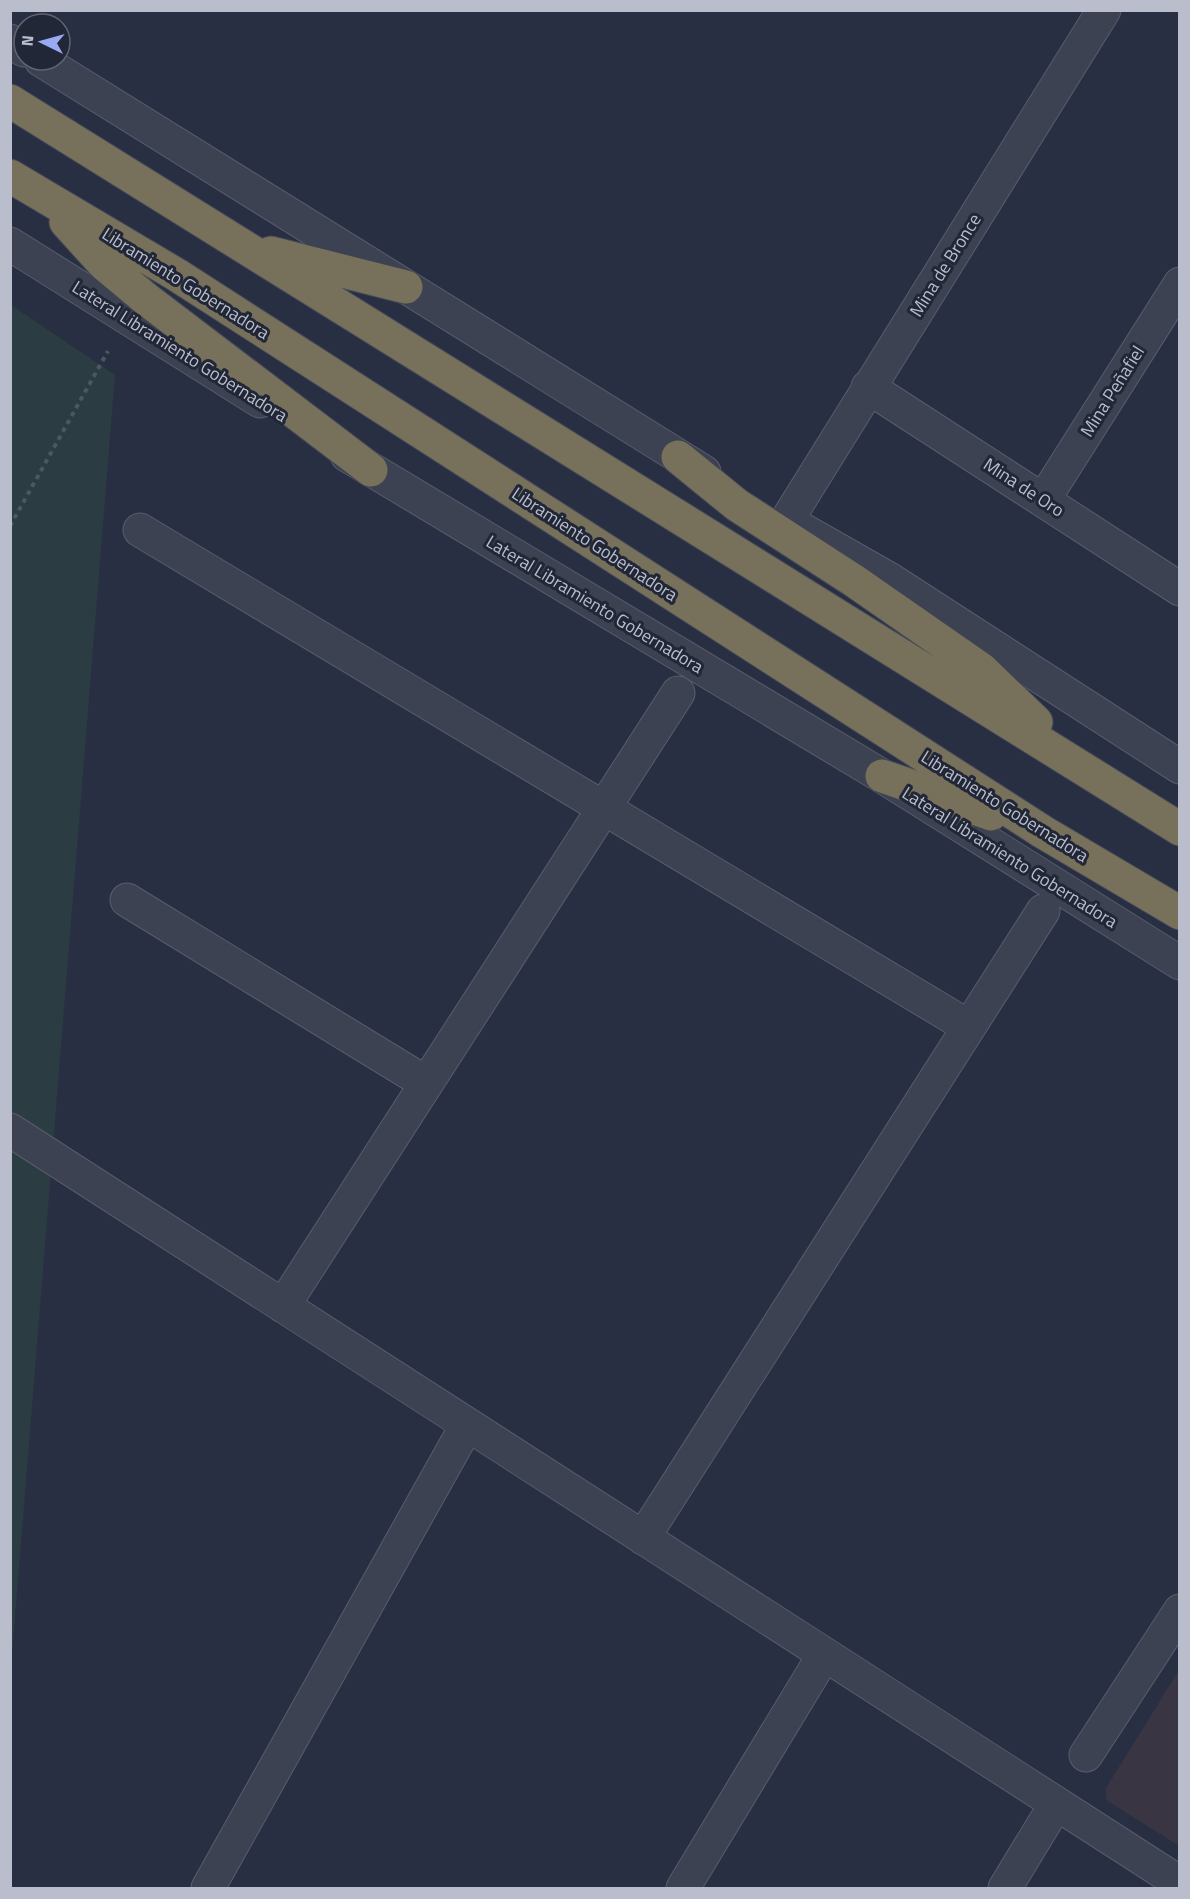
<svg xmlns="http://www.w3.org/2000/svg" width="1190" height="1899" viewBox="0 0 1190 1899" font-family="'Titillium Web',sans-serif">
<rect width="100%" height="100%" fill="#292f42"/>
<path fill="#393543" d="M1179 1670V1846L1106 1800V1788Z"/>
<path fill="#2b3c43" d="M11 305 115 375 11 1667Z"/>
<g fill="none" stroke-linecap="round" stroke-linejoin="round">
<g stroke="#585d6c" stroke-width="35">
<path id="minor" d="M10 41 24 50
M41 60 704 472
M10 244 260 401
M868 387 1180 589
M347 455 882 776 1180 963
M1044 499 1180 284
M787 520 1104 10
M787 521 889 579 1180 767
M140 530 969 1027
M127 900 426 1083
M10 1130 1180 1883
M283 1306 678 693
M643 1538 1043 911
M1086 1755 1180 1611
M208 1888 467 1425
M683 1888 824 1655
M1005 1888 1056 1804"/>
</g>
<g stroke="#454a59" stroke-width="35">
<path id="highway" d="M10 101 1180 829
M10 176 177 275 1043 832 1180 913
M66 222 104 264 146 299 371 470
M271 253 406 287
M678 457 737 505 853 580 981 669 1036 722
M882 776 991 814"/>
</g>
<path stroke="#495960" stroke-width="4" stroke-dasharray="4.5 4.5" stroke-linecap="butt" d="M10 526 108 351"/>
<use href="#minor" stroke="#3d4252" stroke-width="33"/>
<use href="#highway" stroke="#77715b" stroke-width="33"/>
</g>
<g text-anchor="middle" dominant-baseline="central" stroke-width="6" stroke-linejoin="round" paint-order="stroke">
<g font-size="18" fill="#babecc" stroke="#222737">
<text transform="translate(945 265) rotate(-58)">Mina de Bronce</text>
<text transform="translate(186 283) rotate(32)">Libramiento Gobernadora</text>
<text transform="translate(180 351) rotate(32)">Lateral Libramiento Gobernadora</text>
<text transform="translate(1112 391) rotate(-58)">Mina Peñafiel</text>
<text transform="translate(1024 487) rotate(33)">Mina de Oro</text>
<text transform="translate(595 544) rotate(33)">Libramiento Gobernadora</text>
<text transform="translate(595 604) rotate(31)">Lateral Libramiento Gobernadora</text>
<text transform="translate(1005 806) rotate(32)">Libramiento Gobernadora</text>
<text transform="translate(1010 857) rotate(32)">Lateral Libramiento Gobernadora</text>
</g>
</g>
<rect width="1190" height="1899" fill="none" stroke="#babecc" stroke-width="24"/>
<g transform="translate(42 42) rotate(275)"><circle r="28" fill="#222737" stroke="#5f6373" stroke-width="1.5"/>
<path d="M0-4.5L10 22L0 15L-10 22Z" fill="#99aaf2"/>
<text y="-9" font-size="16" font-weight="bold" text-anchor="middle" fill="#babecc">N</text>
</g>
</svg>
